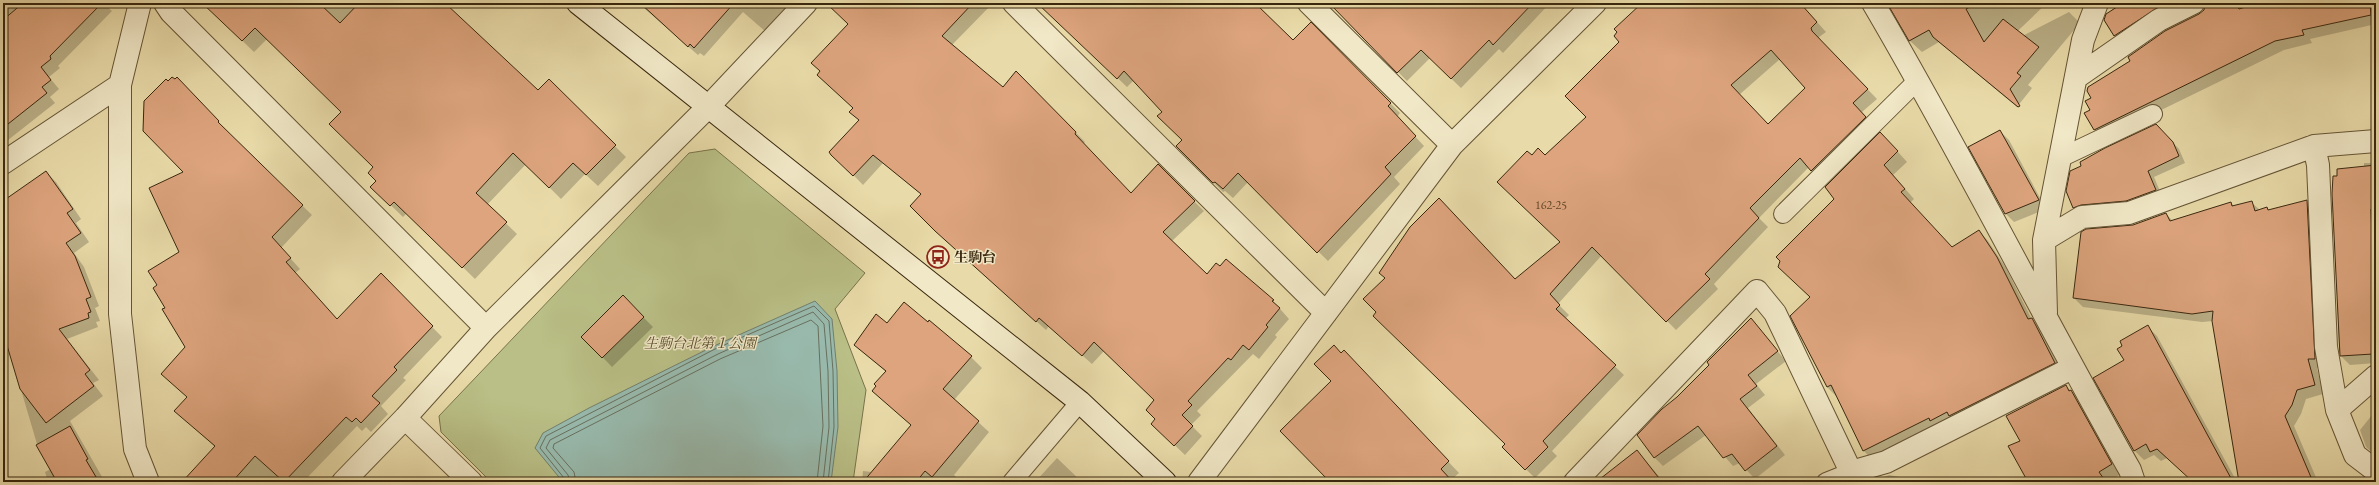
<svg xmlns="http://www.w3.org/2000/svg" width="2379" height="485" viewBox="0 0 2379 485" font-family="'EB Garamond','Noto Serif JP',serif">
<rect width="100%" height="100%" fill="#e9dba9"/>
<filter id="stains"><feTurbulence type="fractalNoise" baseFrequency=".005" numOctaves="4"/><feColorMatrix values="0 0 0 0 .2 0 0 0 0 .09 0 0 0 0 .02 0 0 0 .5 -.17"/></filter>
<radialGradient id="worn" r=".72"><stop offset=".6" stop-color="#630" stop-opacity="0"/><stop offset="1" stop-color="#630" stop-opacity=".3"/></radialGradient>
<path fill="#b9bf86" stroke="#79734a" d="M715 149 865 273 835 309 866 390 853 482H491L441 432 439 416 689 153Z"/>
<path fill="#98baad" stroke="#727f6d" d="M815 301 832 319 837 371 838 427 831 482H563L535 448 543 433 589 408 714 346Z"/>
<path fill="#0003" fill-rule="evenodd" d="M3 3H103L112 11 58 66 60 68 49 77 59 89 50 97 55 103 3 144Z
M203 3H437L538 92 549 81 626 157 598 186 585 174 561 199 526 164 487 205 517 234 475 279 407 213 403 217 372 187 377 181 374 167 343 112 267 39 254 52Z
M638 3H793L766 32 743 12 704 56 700 53 698 55Z
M851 3H993L952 45 1003 89 1016 72 1085 142 1083 144 1131 194 1158 166 1204 211 1172 241 1207 275 1220 268 1226 261 1273 301 1289 319 1275 335 1277 337 1259 359 1253 354 1197 411 1201 415 1191 425 1202 436 1185 455 1162 433 1157 419 1155 401 1104 351 1092 364 1049 326 1046 330 935 230 922 195 883 163 863 185 831 152 860 121 851 112 854 109 818 75 821 72 812 63 849 25Z
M1039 3H1253L1293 42 1311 24 1400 113 1397 117 1424 146 1394 177 1400 184 1328 261 1248 182 1233 198 1225 191 1223 192 1177 146 1183 140 1163 112 1134 80 1127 87Z
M1330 3H1550L1503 53 1499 49 1461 88 1430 58 1407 81Z
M1643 3H1800L1826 32 1819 37 1821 41 1877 99 1862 112 1875 127 1821 180 1809 167 1759 218 1768 227 1714 284 1718 289 1676 330 1602 255 1558 304 1569 315 1565 319 1624 375 1552 451 1557 456 1535 478 1503 447 1507 444 1377 312 1385 278 1380 273 1515 280 1561 242 1532 157 1545 156 1587 117 1621 42ZM1780 59 1806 88 1768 126 1739 95Z
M1888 3H2047L2001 47 2069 12 2080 23 2028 85 2032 88 2017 107 1939 42 1922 52 1910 41Z
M2115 3H2193L2124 45 2115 35 2118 8Z
M2245 3H2376V24L2310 39 2312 43 2284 50 2104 138 2095 130 2086 113 2205 20Z
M187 88 227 132 312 215 281 248 300 269 295 273 338 320 381 275 442 337 403 378 406 380 381 406 388 414 371 432 366 427 362 431 357 426 303 482H190L215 447 176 411 188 397 186 347 166 308 158 286 180 253 185 172Z
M2000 131 2009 140 2046 209 2014 222 2006 214 1970 147Z
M2163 132 2179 149 2185 163 2154 177 2162 196 2080 214 2074 207Z
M1890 143 1907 162 1893 175 1914 199 1910 203 1953 248 1979 231 1988 241 2006 268 2032 320 2042 329 2064 373 1873 461 1864 451 1837 397 1827 387 1811 298Z
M2364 163H2376V363L2350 365 2341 356 2339 346 2333 194 2338 177 2364 166Z
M46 172 56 182 81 219 76 223 89 242 74 253 84 267 99 306 95 308 100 321 96 322 98 327 67 339 99 380 93 383 103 396 70 421 105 482H48L45 472 51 469 37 444 3 329V202Z
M2307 202 2316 211 2324 368H2317L2323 394 2306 399 2301 414 2294 426 2318 482H2240L2213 321 2202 322 2083 307 2074 298 2133 226 2166 214 2173 221 2231 203 2235 207 2252 203 2260 210 2267 208 2270 211Z
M623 297 653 327 612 367 583 337Z
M1751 320 1786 361 1756 384 1765 395 1748 408 1785 455 1755 479 1740 463 1733 466 1706 435 1663 466 1654 457 1678 398Z
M887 324 971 357 982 368 954 400 989 432 954 475 962 482H862L863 471 872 472 912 426 873 391 886 372 855 345Z
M2148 327 2157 336 2237 482H2194L2167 458 2161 461 2154 455 2144 460 2135 451 2094 378 2126 361Z
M1342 354 1355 363 1459 473 1451 480 1452 482H1332V381Z
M2066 386 2080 400 2121 474 2108 482H2030L2021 441Z
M2376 410V455H2375L2366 447 2360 430Z
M1637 451 1664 482H1598Z
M1057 458 1082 482H1035Z
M1889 475 1900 477 1905 482H1868Z"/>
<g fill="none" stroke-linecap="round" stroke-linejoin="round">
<path stroke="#68705e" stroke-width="1" d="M565 482 564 478 540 448 546 436 715 349 814 306 829 321 833 371 834 427 828 482
M570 482 568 475 546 448 550 440 718 354 813 312 824 324 828 371 829 427 823 482
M576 482 574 472 553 448 554 444 720 359 811 320 818 326 823 426 817 482"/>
</g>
<path fill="#dda47d" stroke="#39270e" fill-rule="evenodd" d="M23 3H102L50 56 51 59 41 67 51 80 42 87 47 93 3 128V20Z
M202 3H319L340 23 359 3H445L538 90 549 79 616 145 586 175 573 163 549 188 513 153 476 193 507 222 462 268 394 202 390 206 370 187 376 181 368 173 373 167 329 124 341 112 255 28 242 41Z
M640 3H734L694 48 690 44 688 47Z
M826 3H973L942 36 1003 87 1016 71 1076 132 1075 134 1131 193 1158 164 1195 201 1163 232 1207 274 1216 263 1220 266 1226 259 1274 300 1272 301 1280 308 1266 325 1268 327 1249 350 1243 345 1231 360 1228 358 1188 401 1192 405 1182 415 1193 426 1174 446 1151 424 1155 419 1146 410 1154 400 1094 342 1082 356 1039 318 1036 322 935 231 910 206 921 194 873 155 853 176 831 155 829 152 859 120 849 112 853 108 817 75 820 71 811 63 848 24Z
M1037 3H1255L1293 40 1311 22 1391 103 1388 106 1416 136 1385 167 1391 174 1317 253 1238 173 1223 189 1215 182 1213 183 1176 146 1182 140 1157 116 1162 112 1124 71 1117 79Z
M1329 3H1533L1493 45 1489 40 1451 79 1421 50 1397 73Z
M1642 3H1800L1817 22 1811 28 1812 31 1868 89 1853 103 1866 117 1811 171 1800 158 1750 208 1759 218 1705 274 1710 279 1666 322 1592 247 1550 294 1560 305 1556 309 1616 365 1543 441 1548 447 1525 470 1502 447 1505 444 1373 316 1376 312 1363 299 1385 278 1379 273 1410 227 1439 198 1515 279 1560 242 1497 182 1527 151 1532 155 1538 148 1545 155 1586 117 1565 96 1619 42 1614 36 1617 32 1614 29ZM1771 50 1805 88 1768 124 1731 85Z
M1887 3H1977L1966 9 1984 42 2003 19 2039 47 2017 73 2021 76 2010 89 2020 106 2018 107 1933 37 1929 30 1909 41Z
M2123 3H2165L2114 36 2104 20 2106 14Z
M2205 3H2235L2239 9 2259 3H2370L2371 15 2302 30 2304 35 2275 41 2094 130 2084 113 2090 110 2085 101 2091 98 2087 91 2088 87 2130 61 2128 57 2165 31 2199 14 2204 10Z
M172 77 175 79 177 77 219 121 218 122 303 205 272 237 291 258 286 262 337 319 381 273 433 326 394 367 397 370 372 396 380 403 361 423 356 418 352 422 346 417 284 482 255 456 232 482H182L215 446 174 411 187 397 161 374 185 347 162 309 165 308 153 288 157 285 148 271 179 252 149 188 183 172 143 131 144 101 166 79 168 81Z
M2156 124 2173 142 2179 156 2148 171 2156 190 2126 201 2081 205 2073 208 2066 191 2070 171 2081 166 2080 162 2105 148Z
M2000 130 2039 200 2005 214 1968 147Z
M1880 132 1898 151 1884 165 1905 189 1901 192 1952 247 1979 230 1997 257 2028 319 2032 318 2055 363 1949 416 1947 412 1930 421 1929 418 1863 451 1831 385 1827 387 1790 316 1810 297 1778 267 1780 261 1776 257 1834 199 1825 187Z
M2376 165V210L2371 209 2373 268H2376L2373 354 2340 356 2332 194 2333 176H2337V169Z
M46 171 73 209 67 213 81 233 66 243 75 256 91 297 86 299 91 312 88 313 89 318 59 329 90 370 85 374 94 386 46 423 20 389 3 332V201Z
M2307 200 2315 359H2308L2315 385 2297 390 2292 405 2285 416 2313 482H2239L2212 321 2213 311 2192 314 2073 298 2081 232 2086 229 2133 225 2166 213 2170 221 2231 202 2232 206 2252 201 2255 211 2267 207 2268 210Z
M623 295 644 317 602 358 581 337Z
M904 302 928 322 929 320 972 356 943 389 979 421 932 477 925 471 916 482H863L911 425 872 391 876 386 874 384 886 371 854 345 876 314 887 323Z
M1751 318 1778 351 1748 375 1757 386 1740 399 1777 446 1745 471 1732 454 1723 458 1698 426 1654 458 1637 435 1662 409 1677 397 1709 365 1707 362Z
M2148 325 2233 482H2193L2157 449 2150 452 2146 444 2134 451 2093 378 2124 360 2117 349 2122 346 2120 341Z
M1334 345 1341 353 1344 350 1449 461 1441 469 1453 482H1330L1280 431 1331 381 1314 364Z
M2066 385 2069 391 2071 390 2112 464 2099 472 2106 482H2028L2008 446 2020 441 2006 416Z
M70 426 88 459 86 460 99 482H57L36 445Z
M1637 450 1662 482H1596Z"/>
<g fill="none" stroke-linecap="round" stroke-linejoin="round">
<g stroke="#655435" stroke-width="20">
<path id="lane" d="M2058 159 2153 114
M1783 214 1918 80
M1012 482 1080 402
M1826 482 1851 472"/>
</g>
<g stroke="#655435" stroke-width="24">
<path id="street" d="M140 3 120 85V314L135 449 148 482
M165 3 171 12 486 328
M1014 3 1326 313
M1309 3 1452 145
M1873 3C1963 156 2042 315 2130 470L2134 482
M2077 77 2159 20 2193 3
M2314 146 2318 165 2326 347 2337 410 2355 455 2376 471
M3 163 120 85
M2044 240 2082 217 2129 213 2314 146 2376 141
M2046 313 2044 240 2083 40 2097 3
M2337 410 2376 376
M405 418 471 482
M343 482 405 418 486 328 708 107 806 3
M1199 482 1452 145 1595 3
M1575 482 1757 291 1775 313 1851 472 1886 462 2072 368"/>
</g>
<g stroke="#39270e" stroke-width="24">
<path id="secondary" d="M578 3 1080 402 1165 482"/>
</g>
<use href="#lane" stroke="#f1e8c7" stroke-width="18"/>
<use href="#street" stroke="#f1e8c7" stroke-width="22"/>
<use href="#secondary" stroke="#f1e8c7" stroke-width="22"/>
</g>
<defs>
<g id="bus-ring" transform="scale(1.15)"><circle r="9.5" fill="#f1e8c7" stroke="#8f2418" stroke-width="1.5"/><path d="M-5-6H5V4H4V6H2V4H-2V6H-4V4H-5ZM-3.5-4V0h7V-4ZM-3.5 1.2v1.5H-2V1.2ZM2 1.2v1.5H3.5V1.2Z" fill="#8f2418"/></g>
</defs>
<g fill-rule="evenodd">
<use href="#bus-ring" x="938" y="257"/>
</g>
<g text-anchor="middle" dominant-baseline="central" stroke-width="3" stroke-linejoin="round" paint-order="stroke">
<g font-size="12" fill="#62462a">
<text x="1551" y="205">162-25</text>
</g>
<g font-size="14" font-weight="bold" fill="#39270e" stroke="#f1e8c7" text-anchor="start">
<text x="954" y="257">生駒台</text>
</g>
<g font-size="14" font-style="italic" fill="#594d2c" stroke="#f1e8c7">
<text x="700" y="343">生駒台北第１公園</text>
</g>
</g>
<rect width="2379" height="485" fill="none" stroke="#e9dba9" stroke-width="16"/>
<rect x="4" y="4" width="2371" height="477" fill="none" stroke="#39270e" stroke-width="2"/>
<rect x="8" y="8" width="2363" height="469" fill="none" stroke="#39270e"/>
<rect width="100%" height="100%" filter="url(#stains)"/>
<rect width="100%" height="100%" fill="url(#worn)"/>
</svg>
